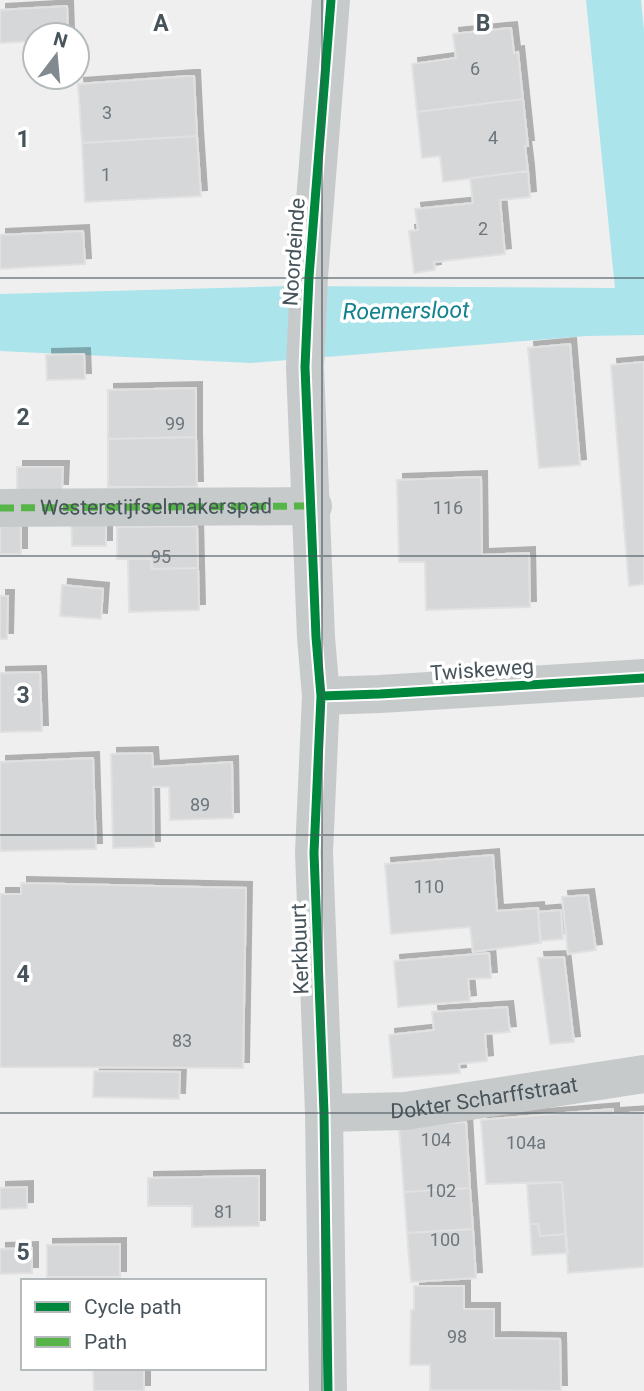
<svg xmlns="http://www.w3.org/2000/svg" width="644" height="1391" viewBox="0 0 644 1391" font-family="Roboto,sans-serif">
<defs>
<filter id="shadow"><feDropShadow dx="6" dy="-6" stdDeviation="0" flood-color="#0004"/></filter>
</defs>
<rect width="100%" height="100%" fill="#f0efef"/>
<path fill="#abe4eb" d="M586 0H641L644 30V335L587 336 251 363 0 351V294L289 286 615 288Z"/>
<path fill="#d6d7d8" stroke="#e1e1e2" stroke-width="2" filter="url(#shadow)" d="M67 6 68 35H35V41L0 43V10Z
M511 28 514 53 518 52 523 99 417 112 412 64 456 58 453 34Z
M189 76H194L197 136 82 143 78 84Z
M523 99 528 146H525L528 171 443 182 440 156 422 158 417 112Z
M197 136 201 196 85 202 82 143Z
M528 171 530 197 500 200 505 254 434 262 435 270 414 273 409 231 418 230 415 209 473 203 470 178Z
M83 231 85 264 0 269V235Z
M570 344 580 465 539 468 528 348Z
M84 354 85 379 47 380 46 355Z
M644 362V584L629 586 611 365Z
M196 388V437L108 439V390Z
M196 437 197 487H108V439Z
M17 467H63L62 490H17Z
M481 477 482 555 529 553 530 607 426 610 425 562H399L397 480Z
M71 514H106V546H72Z
M21 515V554H0V516Z
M197 526 198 568 152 569 151 559H117V527Z
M128 559H151L152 569 198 568 199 610 129 612Z
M62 585 103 589 101 619 60 616Z
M0 596H8L7 639H0Z
M40 672 42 731 0 732V673Z
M152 753 153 767 232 762 233 818 170 820 169 787H153L154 847 113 848 111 754Z
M93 758 96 849 0 851V762Z
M493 855 497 911 538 908 541 943 473 952 470 927 391 934 385 864Z
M21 883 246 888 243 1068 0 1067V894H21Z
M588 895 596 950 568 954 562 897Z
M561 910 563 939 540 941 538 912Z
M489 953 491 978 468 979 470 1001 398 1007 394 961Z
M564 957 574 1042 550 1044 538 958Z
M507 1007 510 1032 485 1034 487 1061 459 1064 460 1073 393 1078 389 1035 434 1030 432 1012Z
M94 1071 180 1072 179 1099 93 1097Z
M613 1109V1114L644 1112V1267L568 1273 562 1182 486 1184 481 1120Z
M466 1122 470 1188 404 1192 399 1127Z
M259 1176V1226L192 1227V1206H148V1178Z
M562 1182 566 1234 540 1236 538 1224H530L527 1184Z
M27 1187V1208L0 1209V1188Z
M470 1188 473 1229 407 1233 404 1192Z
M530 1224H538L540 1236 566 1234 568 1253 532 1255Z
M473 1229 476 1278 411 1282 407 1233Z
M120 1244V1277H47V1245Z
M32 1248V1273L0 1274V1249Z
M414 1286H464V1309H494V1338L560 1339 561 1391 430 1390V1365H410L411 1310H414Z
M93 1368H144V1391H94Z"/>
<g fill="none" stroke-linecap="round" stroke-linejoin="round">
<path stroke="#c7cacb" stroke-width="38" id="s1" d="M0 508 313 506"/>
<g stroke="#c7cacb" stroke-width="38">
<path d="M321 696 380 694 644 678"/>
<path id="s2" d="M324 1113 405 1111 644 1074"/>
</g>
<path stroke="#c7cacb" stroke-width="38" d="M328 1391 324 1113 314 853 321 696 316 637 305 367 309 277 331 0"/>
<path stroke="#57b448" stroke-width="7" stroke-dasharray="14 7" stroke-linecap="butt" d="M0 508 313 506"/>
<g stroke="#fff" stroke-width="13">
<path id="cycleway" d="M321 696 380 694 644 678
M328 1391 324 1113 314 853 321 696 316 637 305 367 309 277 331 0"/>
</g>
<use href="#cycleway" stroke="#00873e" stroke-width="9"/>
</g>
<path fill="none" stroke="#47545b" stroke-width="2" stroke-opacity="0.55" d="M322 0V1391M0 278H644M0 556H644M0 835H644M0 1113H644"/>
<g text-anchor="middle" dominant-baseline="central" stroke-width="7" stroke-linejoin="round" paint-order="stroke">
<g font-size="18" fill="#6c767c">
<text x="475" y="68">6</text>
<text x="107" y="112">3</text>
<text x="493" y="137">4</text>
<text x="106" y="174">1</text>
<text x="483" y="228">2</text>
<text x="175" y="423">99</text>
<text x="448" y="507">116</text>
<text x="161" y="556">95</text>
<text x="200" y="804">89</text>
<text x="429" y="886">110</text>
<text x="182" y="1040">83</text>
<text x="436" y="1139">104</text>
<text x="526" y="1142">104a</text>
<text x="441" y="1190">102</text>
<text x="224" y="1211">81</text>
<text x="445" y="1239">100</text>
<text x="457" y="1336">98</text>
</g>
<g font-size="21" fill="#47545b" stroke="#fff">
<text transform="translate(294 252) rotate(-86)">Noordeinde</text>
<text stroke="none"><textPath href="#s1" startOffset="156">Westerstijfselmakerspad</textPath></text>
<text transform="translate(482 670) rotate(-4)">Twiskeweg</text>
<text transform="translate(300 949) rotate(-92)">Kerkbuurt</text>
<text stroke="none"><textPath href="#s2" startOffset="161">Dokter Scharffstraat</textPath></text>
</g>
<g font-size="23" font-style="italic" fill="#11828e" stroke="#fff">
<text transform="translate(406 311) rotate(-1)">Roemersloot</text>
</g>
</g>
<g font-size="23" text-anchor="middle" font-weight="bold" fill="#47545b" stroke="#fff" stroke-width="7" stroke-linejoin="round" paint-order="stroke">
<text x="161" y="31">A</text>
<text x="483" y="31">B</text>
<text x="23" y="147">1</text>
<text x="23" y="425">2</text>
<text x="23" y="703">3</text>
<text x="23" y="982">4</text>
<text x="23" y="1260">5</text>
</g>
<rect x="21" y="1279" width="245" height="91" fill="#ffffff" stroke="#b5bbbd" stroke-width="2"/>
<rect x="35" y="1302" width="35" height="10" fill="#00873e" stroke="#b5bbbd" stroke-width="2"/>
<text x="84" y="1314" font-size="21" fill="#47545b">Cycle path</text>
<rect x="35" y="1337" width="35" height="10" fill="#57b448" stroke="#b5bbbd" stroke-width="2"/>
<text x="84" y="1349" font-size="21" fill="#47545b">Path</text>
<g transform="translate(56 56) rotate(16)"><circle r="33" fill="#ffffff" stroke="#b5bbbd" stroke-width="2"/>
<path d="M0-5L12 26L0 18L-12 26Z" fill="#828a8f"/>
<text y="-10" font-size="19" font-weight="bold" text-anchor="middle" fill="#47545b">N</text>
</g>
</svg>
